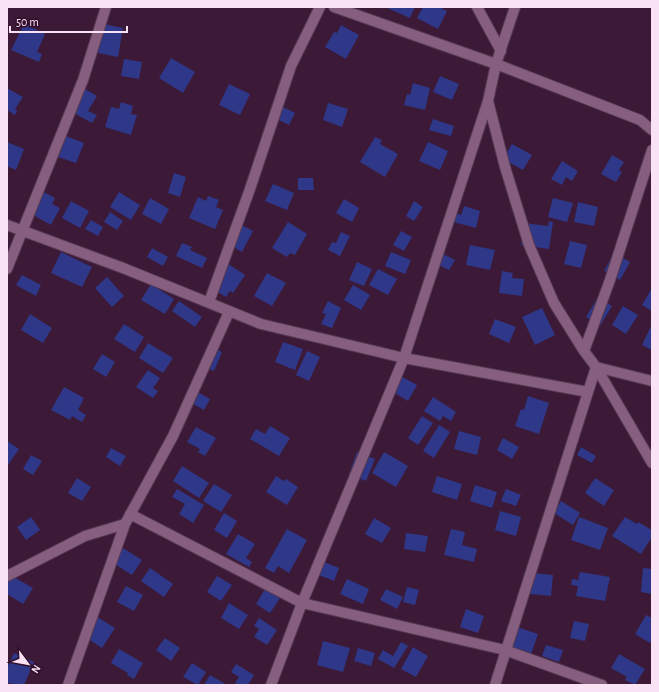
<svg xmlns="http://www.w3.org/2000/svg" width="659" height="692" viewBox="0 0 659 692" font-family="'Alegreya Sans',sans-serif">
<rect width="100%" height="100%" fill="#3c1a37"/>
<path fill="#2e3788" d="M385 7H415L410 18Z
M423 7H439L447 11 438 29 417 18Z
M24 24 45 34 37 52 42 54 39 62 11 50Z
M104 24 123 28 118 57 98 53Z
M341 25 359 35 346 59 325 47 334 32 337 33Z
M171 58 195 72 183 93 159 78Z
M124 59 142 62 139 79 121 76Z
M440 76 459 84 452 100 433 92Z
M413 83 430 88 425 110 404 105 407 94 410 95Z
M229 84 250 94 240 115 219 105Z
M7 88 23 97 15 109 17 110 15 115 7 110Z
M85 89 97 96 88 111 97 115 92 123 72 112Z
M121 102 133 106 131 114 137 115 131 135 105 127 111 107 119 109Z
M328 103 348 109 342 127 323 120Z
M277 104 295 113 289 125 271 116Z
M433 119 454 126 451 136 429 130Z
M63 135 84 143 76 163 55 156Z
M375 137 382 140 380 144 398 154 385 177 360 162Z
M7 142 24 149 16 170 7 166Z
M428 142 448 151 440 170 419 161Z
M512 144 532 155 523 170 503 159Z
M612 155 624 162 619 170 622 172 616 182 601 174Z
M562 161 578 171 572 181 566 177 562 185 551 179Z
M174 173 186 177 180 197 168 193Z
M298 178H313L314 190H298Z
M273 184 294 193 287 210 265 201Z
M42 191 55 198 52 204 60 208 51 225 30 213Z
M119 192 140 205 131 220 110 207Z
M208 196 219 200 216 207 223 210 215 229 189 218 198 197 206 201Z
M150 198 169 209 161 224 142 214Z
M553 198 573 203 567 222 548 217Z
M344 199 359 208 352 222 336 213Z
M71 201 89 211 80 228 62 218Z
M414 201 423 207 414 221 406 216Z
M578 202 598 207 594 226 574 222Z
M464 206 480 211 476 228 450 221 453 212 461 215Z
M110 212 123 221 117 230 104 222Z
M91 220 103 227 98 236 85 229Z
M549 221 553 222 549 249 521 245 524 223 548 226Z
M236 222 253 231 242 252 228 244Z
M288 222 307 234 295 255 290 253 287 257 272 248Z
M401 231 412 237 404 251 393 245Z
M341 232 350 236 340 256 328 250 332 242 336 243Z
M570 241 587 245 581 268 564 264Z
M182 243 192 247 190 250 207 258 202 268 176 256Z
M470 245 495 250 490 270 466 265Z
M152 248 168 257 163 266 147 257Z
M61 252 92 267 82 287 51 273Z
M391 252 411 260 405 274 385 266Z
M614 253 630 262 620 280 604 271Z
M443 254 455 260 449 270 437 264Z
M357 262 372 269 364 286 349 280Z
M227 263 245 275 233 293 230 291 226 297 216 291 221 285 215 281Z
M378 269 397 279 388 295 369 285Z
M502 271 513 273 512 278 524 279 522 296 499 293Z
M267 273 286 283 272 306 254 296Z
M22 275 41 285 36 296 16 285Z
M107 277 124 296 112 307 95 288Z
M151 284 174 299 165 314 141 300Z
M353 285 370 295 361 310 344 300Z
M652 288V311L642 305Z
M598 297 612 306 600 326 586 317Z
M179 301 202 317 195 327 172 311Z
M328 301 341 308 332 328 321 324 326 314 322 313Z
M623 306 638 315 626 334 612 325Z
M542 308 555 335 535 345 522 317Z
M30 314 52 328 43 343 21 330Z
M495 319 516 327 509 343 489 334Z
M124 324 144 337 135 352 114 339Z
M652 324V350L642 345Z
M283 342 303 349 295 370 275 362Z
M148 343 173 358 163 373 139 358Z
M208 345 222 352 214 371 199 365Z
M307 351 320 357 309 381 296 375Z
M102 354 115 362 106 377 93 369Z
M148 370 160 378 153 388 158 391 153 398 136 387Z
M399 375 417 385 408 401 390 390Z
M64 387 84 398 78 410 86 415 82 422 72 416 70 420 51 410Z
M194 390 210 399 204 410 188 401Z
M528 396 549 403 539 434 515 426 521 409 524 410Z
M433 397 456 412 451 421 443 416 440 421 424 411Z
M422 416 433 423 418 445 408 438Z
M439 425 450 432 434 458 423 451Z
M270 426 290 438 279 456 250 439 256 429 265 434Z
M196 427 216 438 205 456 198 452 200 449 187 442Z
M459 431 481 437 477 455 454 449Z
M503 438 519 447 512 459 497 450Z
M7 441 19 449 8 465 7 464Z
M581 447 596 456 592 463 577 455Z
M111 448 126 456 120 466 106 457Z
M357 452 375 459 366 481 349 474Z
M384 452 408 466 396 487 372 473Z
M31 455 42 461 33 475 23 469Z
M182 466 209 483 199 498 173 481Z
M276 476 284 481 286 479 298 487 287 505 266 492Z
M437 476 462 484 457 500 432 492Z
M77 478 91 487 82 501 68 493Z
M595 478 614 490 604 506 585 493Z
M214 484 232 495 221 512 203 501Z
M475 485 497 492 492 508 470 501Z
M177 489 204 505 193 523 179 514 185 504 172 497Z
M506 489 521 495 516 506 501 501Z
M561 501 580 513 573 525 554 513Z
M500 511 521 517 516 536 495 530Z
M224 513 237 521 227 538 214 530Z
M31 517 40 530 26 540 17 527Z
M579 517 608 528 600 550 571 540Z
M625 517 637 524 638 522 652 530V537L641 554 612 536Z
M374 518 391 528 382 543 365 534Z
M287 529 307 540 289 573 278 566 274 573 265 568Z
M451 529 465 532 462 545 477 549 474 562 444 555Z
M406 533 428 536 425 552 404 549Z
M238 534 255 544 246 558 252 562 249 567 226 554Z
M123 548 142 560 132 575 113 563Z
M319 560 339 568 334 581 314 573Z
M150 568 173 584 164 597 141 581Z
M643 568 652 569V594L641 592Z
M524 572 553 575 551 596 521 593Z
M580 572 610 577 605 601 576 596 578 586 571 585 572 579 578 580Z
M12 576 33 588 23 604 7 594V584Z
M217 576 232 585 221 601 207 592Z
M347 579 369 589 363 604 340 594Z
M126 586 143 595 134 611 117 602Z
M407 587 419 590 415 605 403 602Z
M265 589 280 598 270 613 256 604Z
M386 589 403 597 397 609 380 600Z
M229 603 248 615 239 629 221 618Z
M466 609 484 616 478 633 460 627Z
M94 615 115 628 102 648 82 635Z
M646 615 652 618V640L650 643 635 634Z
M259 618 277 630 267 645 254 637 259 629 254 626Z
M574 621 589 624 585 641 570 638Z
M517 627 538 634 531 654 510 647Z
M165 638 180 648 171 661 156 650Z
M323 641 350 648 343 672 317 665Z
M401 642 408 646 394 668 378 659 383 650 393 656Z
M546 645 563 650 559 662 542 656Z
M413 647 428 656 416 677 401 669Z
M358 648 375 653 371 666 354 661Z
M119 649 143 663 134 679 127 675 128 673 111 663Z
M14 653 34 662 24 685 7 683V668Z
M619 654 645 669 635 685 625 680 627 677 611 668Z
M192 663 206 672 198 685 183 677Z
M236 664 254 675 248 685H238L235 683 239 677 231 672Z
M210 675 227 685H204Z"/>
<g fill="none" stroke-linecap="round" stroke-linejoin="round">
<g stroke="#563951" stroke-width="12">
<path id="minor" d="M334 7 496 64 640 120 652 130
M477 7 501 51
M515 7 496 64 488 101 505 167 529 245 554 303 584 351 596 367 652 463
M7 225 123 268 261 324 404 358 588 392
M7 269 83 80 106 7
M209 302 250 189 291 66 320 7
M584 351 610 280 652 150
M130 514 302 603 505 650 602 685
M7 576 85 536 125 524
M68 685 125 524 173 436 229 312
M271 685 302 603 404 358 488 101
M495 685 596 367 652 381"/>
</g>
<use href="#minor" stroke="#865e7f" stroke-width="10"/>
</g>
<rect width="659" height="692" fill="none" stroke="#f9e2f4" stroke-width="16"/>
<g transform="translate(28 664) rotate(122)" stroke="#32102d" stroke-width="3" paint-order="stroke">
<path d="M0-3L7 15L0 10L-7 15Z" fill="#f9e2f4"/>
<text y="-6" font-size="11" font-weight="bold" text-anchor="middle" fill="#f9e2f4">N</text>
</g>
<path d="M10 26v6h117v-6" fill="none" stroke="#f9e2f4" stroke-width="2"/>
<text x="16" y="26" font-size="12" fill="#f9e2f4" stroke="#32102d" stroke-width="3" paint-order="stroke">50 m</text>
</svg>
